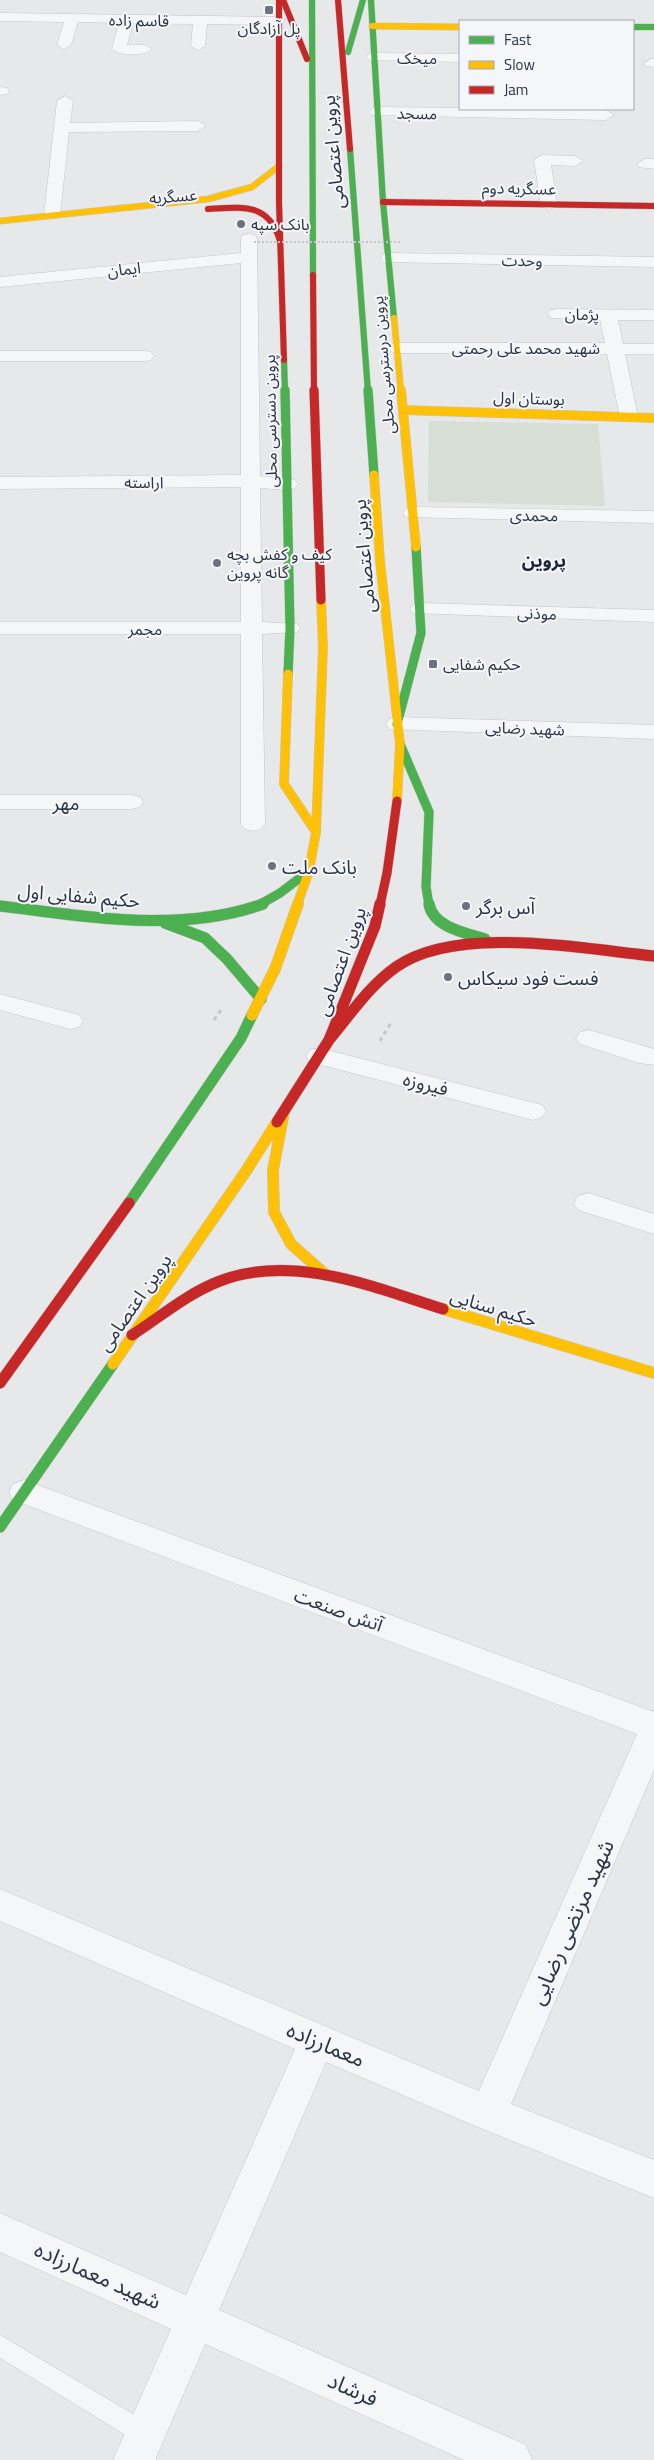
<svg xmlns="http://www.w3.org/2000/svg" width="654" height="2460" viewBox="0 0 654 2460" font-family="'Titillium Web','Noto Sans Arabic',sans-serif">
<rect width="100%" height="100%" fill="#e6e8ea"/>
<path fill="#d6ded6" d="M429 421 598 424 605 506 428 502Z"/>
<g fill="none" stroke-linecap="round" stroke-linejoin="round">
<g stroke="#c4c6c8" stroke-width="1">
<path id="lane" d="M0 2335 153 2426 156 2434 153 2442 145 2445 137 2442 0 2358Z"/>
</g>
<g stroke="#c4c6c8" stroke-width="1">
<path id="street" d="M0 13 278 17 285 21 278 25 207 24 205 46 198 50 191 46 193 24 133 23 127 45H145L152 49C146 56 118 56 112 49L119 23 78 22 71 45 64 49 57 45 64 22 0 21Z
M374 53 460 54V62L369 60 367 57 369 54Z
M651 59H654V67L646 66 644 63Z
M0 87 7 88 9 91 7 94 0 95Z
M65 96 73 101 70 123 198 121 206 126 198 131 69 132 60 215 58 218H46L44 215 57 101Z
M377 107 606 110 614 115 606 120 372 115 369 112 372 109Z
M542 155 575 156 583 161 575 166 551 165 557 205 549 210 541 205 534 160Z
M645 159H654V169L639 167 637 164Z
M249 234 255 235 257 239 260 476 295 480 298 484 295 488 288 490 260 488 262 622 297 624 300 628 297 632 262 634 265 824 261 829 253 831 245 829 241 824V634H0V622H241V487L0 489V477L241 475V263L0 287V277L241 253V239L243 235Z
M389 253 654 257V267L383 262 381 258 383 254Z
M557 309 654 310V320H618L623 344H654V354H625L638 417 636 421H622L620 417 607 354 398 353 392 352 389 348 392 344 398 343H605L600 320 551 318 548 314 551 310Z
M0 351H145L151 352 154 356 151 360 145 361H0Z
M413 507 654 511V523L406 517 403 513 406 509Z
M420 603 654 610V622L413 613 410 609 413 605Z
M397 717 654 725V739L389 729 386 724 389 719Z
M0 795H132L140 797 143 802 140 807 132 809H0Z
M0 994 79 1015 83 1021 79 1027 70 1029 0 1010Z
M589 1030 654 1049V1065L639 1063 580 1044 576 1038 580 1032Z
M319 1048 542 1105 546 1111 542 1117 533 1120 310 1062 306 1056 310 1050Z
M588 1193 654 1214V1234L578 1210 574 1203 578 1196Z
M24 1480 654 1712V1770L511 2104 654 2160V2198L475 2126 326 2062 219 2310 526 2445 532 2460H464L205 2344 155 2460H113L171 2329 0 2252V2213L186 2295 295 2049 0 1921V1889L479 2091 637 1734 13 1500 9 1492 13 1484Z"/>
</g>
<g stroke="#c4c6c8" stroke-width="7">
<path id="fast-far2" d="M312 0 313 275
M371 0 383 202 394 318
M633 27H654
M348 52 363 0
M350 149 368 392
M284 360 285 392"/>
</g>
<g stroke="#c4c6c8" stroke-width="10">
<path id="fast-far1" d="M285 390 290 628 288 674
M368 390 374 475
M397 724 421 633 416 547
M400 744 429 812 426 887 429 905
M259 905 280 893 309 871"/>
</g>
<g stroke="#c4c6c8" stroke-width="12">
<path id="fast" d="M429 904C433 927 465 933 485 939
M0 906C86 916 179 934 263 904
M165 923 205 938 227 959 261 999
M129 1203 241 1038 252 1015
M0 1527 113 1364"/>
</g>
<g stroke="#c4c6c8" stroke-width="7">
<path id="slow-far2" d="M372 26 460 27
M0 221 208 199 252 187 279 166
M394 318 401 392"/>
</g>
<g stroke="#c4c6c8" stroke-width="10">
<path id="slow-far1" d="M401 390 416 547
M403 410 654 418
M374 475 380 561 400 744 397 801
M288 674 284 784 316 832
M297 905 309 871 316 832 323 647 321 600"/>
</g>
<g stroke="#c4c6c8" stroke-width="12">
<path id="slow" d="M252 1015 275 969 298 904
M284 1112 273 1170 274 1212 291 1244 325 1274
M443 1309 654 1373
M113 1364 246 1171 277 1122"/>
</g>
<g stroke="#c4c6c8" stroke-width="7">
<path id="jam-far2" d="M279 0V202L284 360
M283 0 307 59
M338 0 350 149
M383 202 654 206
M208 209C242 207 269 202 280 241
M313 275 314 392"/>
</g>
<g stroke="#c4c6c8" stroke-width="10">
<path id="jam-far1" d="M314 390 321 600
M380 905 387 873 397 801"/>
</g>
<g stroke="#c4c6c8" stroke-width="12">
<path id="jam" d="M329 1040C350 1015 369 986 396 967 457 924 583 949 654 956
M277 1122 329 1040 375 926 380 904
M132 1335C160 1317 188 1293 220 1281 293 1253 373 1287 443 1309
M0 1383 129 1203"/>
</g>
<path stroke="#c5c6ca" stroke-width="3" stroke-dasharray="4 4" stroke-linecap="butt" d="M214 1020 221 1010
M380 1041 392 1021"/>
<use href="#lane" fill="#f5f6f7" fill-rule="evenodd"/>
<use href="#street" fill="#f5f6f7" fill-rule="evenodd"/>
<use href="#fast-far2" stroke="#4caf50" stroke-width="6"/>
<use href="#fast-far1" stroke="#4caf50" stroke-width="9"/>
<use href="#fast" stroke="#4caf50" stroke-width="11"/>
<use href="#slow-far2" stroke="#ffc107" stroke-width="6"/>
<use href="#slow-far1" stroke="#ffc107" stroke-width="9"/>
<use href="#slow" stroke="#ffc107" stroke-width="11"/>
<use href="#jam-far2" stroke="#c62828" stroke-width="6"/>
<use href="#jam-far1" stroke="#c62828" stroke-width="9"/>
<use href="#jam" stroke="#c62828" stroke-width="11"/>
<path stroke="#c5c6ca" stroke-width="2" stroke-dasharray="2 2" stroke-linecap="butt" d="M254 242H402"/>
</g>
<g fill="#6c737f" stroke="#f4f6f9" stroke-width="2">
<rect x="264" y="5" width="10" height="10" rx="2.5"/>
<circle cx="241" cy="224" r="5"/>
<circle cx="217" cy="563" r="5"/>
<rect x="428" y="659" width="10" height="10" rx="2.5"/>
<circle cx="272" cy="866" r="5"/>
<circle cx="466" cy="906" r="5"/>
<circle cx="448" cy="977" r="5"/>
</g>
<g text-anchor="middle" dominant-baseline="central" stroke-width="4" stroke-linejoin="round" paint-order="stroke">
<g font-size="16" fill="#2b3445" stroke="#f4f6f9">
<text transform="translate(139 20) rotate(1)">قاسم زاده</text>
<text x="417" y="58">میخک</text>
<text transform="translate(417 113) rotate(1)">مسجد</text>
<text transform="translate(519 188) rotate(1)">عسگریه دوم</text>
<text transform="translate(173 196) rotate(-4)">عسگریه</text>
<text transform="translate(522 260) rotate(1)">وحدت</text>
<text transform="translate(124 269) rotate(-6)">ایمان</text>
<text transform="translate(582 314) rotate(1)">پژمان</text>
<text x="526" y="348">شهید محمد علی رحمتی</text>
<text transform="translate(383 365) rotate(-95)">پروین درسترسی محلی</text>
<text transform="translate(529 398) rotate(2)">بوستان اول</text>
<text transform="translate(270 421) rotate(-91)">پروین دسترسی محلی</text>
<text x="144" y="482">اراسته</text>
<text transform="translate(534 515) rotate(1)">محمدی</text>
<text transform="translate(537 613) rotate(2)">موذنی</text>
<text x="145" y="629">مجمر</text>
<text transform="translate(525 728) rotate(2)">شهید رضایی</text>
</g>
<g font-size="16" fill="#2b3445" stroke="#f4f6f9" text-anchor="start">
<text x="269" y="28" text-anchor="middle">پل آزادگان</text>
<text x="251" y="224">بانک سپه</text>
<text x="227" y="554">کیف و کفش بچه<tspan x="227" dy="18">گانه پروین</tspan></text>
<text x="443" y="664">حکیم شفایی</text>
</g>
<g font-size="18" font-weight="bold" fill="#1d2536" stroke="#f4f6f9">
<text x="544" y="560">پروین</text>
</g>
<g font-size="19" fill="#2b3445" stroke="#f4f6f9">
<text transform="translate(332 152) rotate(-95)">پروین اعتصامی</text>
<text transform="translate(363 556) rotate(-95)">پروین اعتصامی</text>
<text x="66" y="802">مهر</text>
<text transform="translate(79 895) rotate(5)">حکیم شفایی اول</text>
<text transform="translate(340 961) rotate(-70)">پروین اعتصامی</text>
<text transform="translate(426 1083) rotate(14)">فیروزه</text>
<text transform="translate(134 1302) rotate(-55)">پروین اعتصامی</text>
<text transform="translate(494 1307) rotate(17)">حکیم سنایی</text>
<text transform="translate(339 1609) rotate(20)">آتش صنعت</text>
</g>
<g font-size="19" fill="#2b3445" stroke="#f4f6f9" text-anchor="start">
<text x="282" y="866">بانک ملت</text>
<text x="476" y="906">آس برگر</text>
<text x="458" y="977">فست فود سیکاس</text>
</g>
<g font-size="22" fill="#2b3445" stroke="#f4f6f9">
<text transform="translate(571 1922) rotate(-66)">شهید مرتضی رضایی</text>
<text transform="translate(326 2044) rotate(23)">معمارزاده</text>
<text transform="translate(98 2275) rotate(24)">شهید معمارزاده</text>
<text transform="translate(353 2389) rotate(24)">فرشاد</text>
</g>
</g>
<rect x="459" y="20" width="175" height="90" fill="#f4f6f9" stroke="#a4a8b1"/>
<rect x="469" y="36" width="25" height="8" fill="#4caf50" stroke="#a4a8b1"/>
<text x="504" y="45" font-size="15" fill="#2b3445">Fast</text>
<rect x="469" y="61" width="25" height="8" fill="#ffc107" stroke="#a4a8b1"/>
<text x="504" y="70" font-size="15" fill="#2b3445">Slow</text>
<rect x="469" y="86" width="25" height="8" fill="#c62828" stroke="#a4a8b1"/>
<text x="504" y="95" font-size="15" fill="#2b3445">Jam</text>
</svg>
